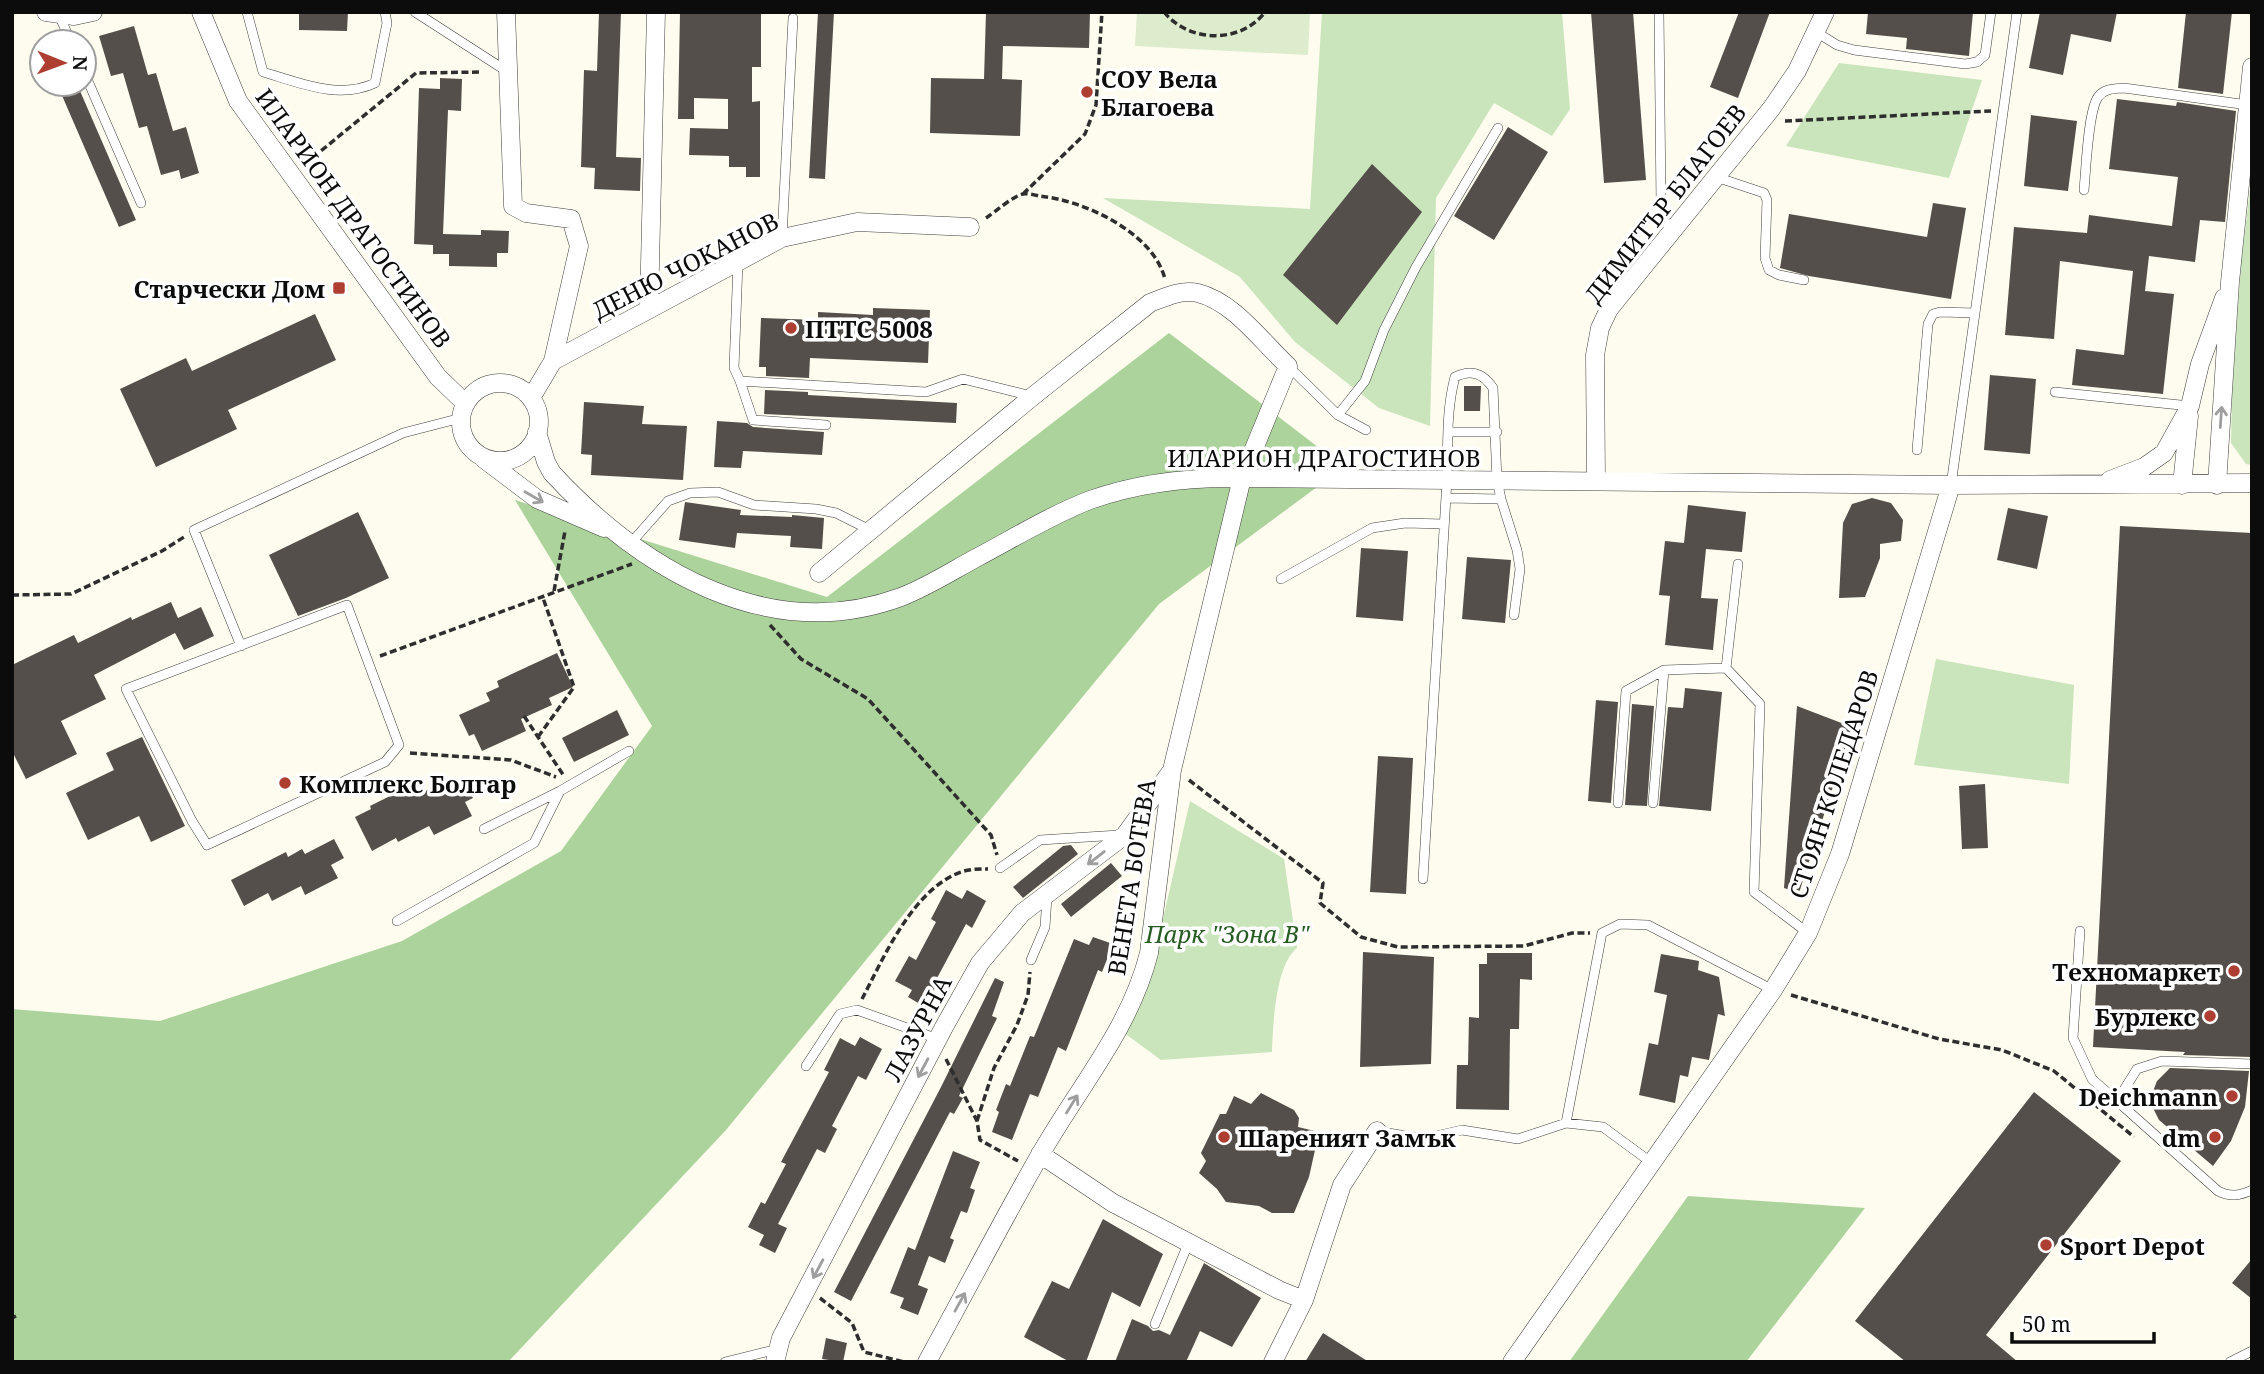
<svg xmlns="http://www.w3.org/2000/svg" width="2264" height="1374" viewBox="0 0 2264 1374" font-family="'Noto Serif',serif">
<rect width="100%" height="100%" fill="#fdfcee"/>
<path fill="#cae4bb" d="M1322 12H1562L1570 109 1552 136 1494 103 1436 198 1430 426 1379 408 1295 342 1240 277 1103 198 1310 209Z
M1839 63 1982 80 1949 178 1786 146Z
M2252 173V465L2246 464 2231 443 2232 394 2241 264Z
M1936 659 2074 685 2069 784 1914 765Z
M1190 801 1284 859 1297 948C1275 965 1273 1026 1272 1052L1161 1060 1123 1032 1150 976Z"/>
<path fill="#add39c" d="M1169 333 1344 467 1159 604 726 1130 508 1362H12V1009L160 1021 402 941 561 851 652 726 515 500 827 597Z
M1688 1196 1865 1208 1746 1362H1569Z"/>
<path fill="#dceccc" d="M1137 12H1310L1308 55 1135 46Z"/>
<path fill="#544f4a" d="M299 12H348L347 31 299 30Z
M599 12H621L616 157 641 158 640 191 594 189 595 168 581 167 584 70 597 71Z
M680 12H761V67H752V102L760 101V177H746V167H729V156L689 155 690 128 728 129V99L694 98V119H678Z
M818 12H834L825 179 809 178Z
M986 12H1090L1089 48 1003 46 1002 79 1022 80 1020 136 930 133 931 78 984 79Z
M1591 12H1633L1646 180 1604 183Z
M1739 12H1770L1738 98 1710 87Z
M1868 12H1973L1969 56 1906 49 1907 38 1866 34Z
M2040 12H2117L2111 42 2071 34 2063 75 2029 68Z
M2186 12H2232L2223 94 2178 88Z
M134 26 148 75 156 73 173 131 186 127 199 173 181 179 179 170 161 175 147 126 139 128 123 73 111 76 99 36Z
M440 78 462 79 461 111 448 110 443 234 481 235V230L509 231 508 253H497V267L449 266V254H433V245L414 244 419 88 440 89Z
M57 84H77L136 220 119 227Z
M2117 99 2176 106 2177 102 2236 111 2225 222 2200 220 2195 262 2149 256 2145 291 2174 294 2163 394 2072 385 2076 349 2124 355 2133 271 2060 261 2054 339 2005 335 2014 227 2087 233 2089 215 2172 226 2178 177 2109 169Z
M2031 115 2077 121 2068 191 2024 186Z
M1508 127 1548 152 1494 240 1454 216Z
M1372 164 1422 212 1337 325 1283 275Z
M1933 203 1966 208 1951 299 1809 276 1780 268 1789 214 1927 237Z
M873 308 930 310 928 363 810 358 809 378 766 376V367H759L761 318 818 320V312L873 315Z
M315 314 336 360 228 410 237 429 156 467 120 389 186 358 192 371Z
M1990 375 2036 379 2030 454 1984 450Z
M1464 386H1481L1480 411H1464Z
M765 390 808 392V395L957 403 956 423 764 414Z
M584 402 644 406 642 424 687 426 683 480 591 475 592 455 581 454Z
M717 421 747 423 753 427 824 432 822 455 743 451 741 468 714 467Z
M1872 498 1891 503 1903 520 1901 541 1880 544V558L1865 597 1839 598 1843 523 1852 504Z
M685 502 741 510 740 515 792 517V515L824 518 822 549 790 547 791 536 737 533 735 548 679 540Z
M1688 505 1746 512 1742 552 1706 549 1701 598 1718 599 1713 650 1665 645 1670 596 1659 595 1665 541 1684 543Z
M2008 508 2048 516 2037 569 1997 560Z
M358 512 389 578 346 598 298 616 269 555Z
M2120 526 2252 533 2251 1057 2183 1055 2185 1052 2093 1047Z
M1361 548 1408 551 1403 621 1356 617Z
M1467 557 1511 560 1505 623 1462 619Z
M171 602 178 618 201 607 214 636 184 650 175 633 94 675 106 699 61 721 77 754 26 779 12 751V665L74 635 78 643 131 617 132 620Z
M557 653 573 687 549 698 552 705 521 719 526 731 482 751 474 734 469 736 459 715 490 701 486 693 499 687 497 681Z
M1685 688 1722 692 1711 811 1659 806 1668 707 1683 708Z
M1596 700 1618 702 1611 803 1588 801Z
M1632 704 1654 706 1647 806 1625 805Z
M1797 706 1852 727 1799 893 1784 888Z
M617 710 629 735 574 762 562 738Z
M142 737 185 826 151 842 139 816 88 840 66 793 114 770 106 753Z
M1378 756 1413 758 1406 894 1370 892Z
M463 777 473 798 465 802 472 816 434 835 429 826 398 842 396 838 372 851 355 817 371 809 370 806 412 785 417 796 429 789 431 793Z
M1985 784 1988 848 1962 849 1959 786Z
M334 839 344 858 331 865 338 878 305 895 301 886 272 901 268 893 244 906 231 880 286 852 288 857 302 849 305 854Z
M1071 845 1078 854 1023 898 1013 887 1063 846Z
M1111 863 1122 876 1071 917 1061 904Z
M946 890 962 899 967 890 986 901 972 928 966 924 936 980 938 982 925 1007 908 997 912 990 895 981 909 956 916 960 936 922 931 919Z
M1093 937 1113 944 1102 972 1098 970 1066 1051 1058 1047 1038 1097 1030 1094 1012 1140 992 1132 999 1112 996 1110 1006 1084 1010 1086 1030 1036 1034 1037 1074 939 1089 945Z
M1363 952 1434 957 1431 1064 1360 1067Z
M1487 953H1532V980L1520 979 1519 1029H1510L1509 1110 1456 1109 1457 1065H1468L1469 1017 1479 1018V964H1487Z
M1661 954 1699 961 1698 970 1719 977 1725 1016 1718 1014 1709 1060 1692 1057 1688 1077 1680 1075 1675 1103 1639 1095 1649 1043 1658 1045 1667 995 1654 992Z
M995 978 1004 982 992 1016 997 1018 959 1096 963 1098 954 1114 950 1112 851 1301 834 1292 941 1087Z
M860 1037 882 1049 866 1080 858 1076 832 1126 837 1129 825 1153 817 1149 778 1224 787 1228 775 1253 759 1245 764 1235 748 1227 761 1202 765 1204 786 1164 781 1162 829 1072 824 1070 840 1038 855 1046Z
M2170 1068 2249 1071 2245 1107 2231 1141 2213 1166 2159 1120 2153 1108 2152 1094 2157 1081Z
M2034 1092 2121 1161 1986 1335 2018 1362H1906L1855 1321Z
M1261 1093 1294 1110 1299 1118 1298 1127 1319 1132 1309 1177 1294 1213H1272L1259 1206 1226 1202 1217 1189 1199 1173 1206 1161 1201 1153 1220 1114H1226L1234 1096 1251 1104Z
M953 1151 980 1162 970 1188 975 1190 967 1213 961 1211 950 1238 954 1240 945 1263 929 1256 918 1285 928 1289 918 1315 900 1308 904 1298 890 1293 908 1247 915 1250Z
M1103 1219 1163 1254 1140 1307 1112 1292 1086 1362H1070L1024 1337 1052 1281 1069 1289Z
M2252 1259V1299L2232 1283Z
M1204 1263 1261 1298 1232 1347 1200 1331 1186 1362H1115L1132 1319 1148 1326 1153 1331 1159 1330 1170 1335Z
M1323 1333 1369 1362H1305Z
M826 1338 847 1343 843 1362 822 1359Z"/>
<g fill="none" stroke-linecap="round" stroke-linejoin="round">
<g stroke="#3f3f3f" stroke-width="10">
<path id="service" d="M247 12 263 72C300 83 339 100 375 83L387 23 385 12
M415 12 508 72
M1659 12 1661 205 1666 223 1674 231
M59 15 71 42
M1816 32 1837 45 1854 50 1965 64 1977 62 1985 55 1991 12
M84 72 141 203
M1716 177 1764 193 1767 200 1765 258 1769 270 1779 275 1804 280
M2084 190C2086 170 2088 111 2098 97 2105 88 2114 89 2124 88L2248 105
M782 238 793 18
M738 263 734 368 740 381 926 392 963 379 1032 396
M1288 366 1338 415 1366 430
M740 381 753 420 826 425
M2055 392 2190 406
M1338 415 1365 381 1384 330 1416 267 1498 128
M1448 432H1497
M1917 450 1928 324 1933 314 1940 312 1975 313
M1951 485 2017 12
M1446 498 1501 499
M630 544 668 501 690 493 718 492 754 505 816 509 836 513 870 530
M1281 579 1372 528 1405 523 1444 524
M347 605 399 745 385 762 207 845 192 821 126 689Z
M241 646 194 530 403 433 461 418
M1726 668 1738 564
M1618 803 1626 691 1664 670 1726 668 1760 704 1754 892 1808 933
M1653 803 1664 670
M484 829 560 791
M1000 868 1040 840 1119 835
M1423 879 1447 480C1448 446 1446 410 1455 377 1471 369 1483 373 1493 388L1497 480 1501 499 1517 550 1520 569 1514 615
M397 921 534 843 560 791 629 751
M2080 931 2073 1038 2092 1079 2117 1101
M1031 960 1045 927 1047 897
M2252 1064 2162 1061 2137 1069 2117 1101 2218 1191C2230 1197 2239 1196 2252 1190
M806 1066 840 1014 857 1010 938 1039
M1566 1123 1602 933 1620 924 1648 925 1773 990
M1377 1131 1423 1139 1462 1130 1518 1139 1566 1123 1603 1127 1652 1163
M1155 1324 1188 1244
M725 1362 778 1349
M2230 1362 2252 1351"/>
</g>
<g stroke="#3f3f3f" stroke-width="19">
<path id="minor" d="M46 12 74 16 93 12
M201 12 238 101 438 377 465 403
M506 12 513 206 526 213 571 219 579 246 553 361
M649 307 656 12
M461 422a39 39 0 1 1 78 0a39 39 0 1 1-78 0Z
M531 398 553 361 782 238 857 222 970 227
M537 432 546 462 552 473C641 569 768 646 901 597 927 587 952 571 976 558 1014 538 1051 515 1090 500 1140 482 1190 477 1242 478L1951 485 2252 483
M484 459 537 499 604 528
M2110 480 2144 467 2164 453 2190 406 2200 364 2224 298
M1596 481 1595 355 1600 328 1609 309 1771 109 1797 71 1825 12
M2182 485 2189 416
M2217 485 2230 282 2252 67
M819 573 1032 397 1150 303C1165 297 1182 289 1198 293 1234 302 1262 342 1288 366L1242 478 1172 770 1149 953C1130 1029 1078 1088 1040 1155 1001 1223 965 1293 927 1362
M1040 1154 1113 1203 1279 1290 1304 1300
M775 1362 781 1338 944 1027 980 963 1022 913 1125 835 1170 773
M1273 1362 1304 1300 1342 1185 1377 1131
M1512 1362 1773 990 1808 933 1840 854 1951 485"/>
</g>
<path stroke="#2e2e2e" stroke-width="3.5" stroke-dasharray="7 3.5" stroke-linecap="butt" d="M1164 12C1189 43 1241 44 1265 12
M1785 121 1991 111
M305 164 416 73 482 72
M1023 194 1085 134 1096 105 1102 12
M986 218C995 212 1013 196 1023 194 1027 193 1035 195 1039 196 1083 200 1153 232 1165 279
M554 591 565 531
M12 595 71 594 162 551 184 537
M770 625 801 659 868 699 991 835 997 855
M380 656 632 564
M524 716 564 776
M538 737 574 687 542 595
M410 753 511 760 556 777
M1189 780 1323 883 1320 903 1361 937 1398 947 1524 946 1572 933H1590
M1791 995 1939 1039 2002 1050 2054 1071 2134 1137
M862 999C884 957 913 889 961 872 969 869 979 869 988 869
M946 1059 977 1121 980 1140 1018 1161
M977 1121 994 1068 1017 1025 1028 995 1030 972
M820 1298 852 1323 864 1352 904 1362
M12 1318 16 1316"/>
<use href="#service" stroke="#fff" stroke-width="9"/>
<use href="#minor" stroke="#fff" stroke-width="18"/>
</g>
<defs><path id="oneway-shaft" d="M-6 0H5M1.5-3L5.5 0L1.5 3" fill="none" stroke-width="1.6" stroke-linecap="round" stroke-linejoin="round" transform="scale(1.75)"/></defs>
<g stroke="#9e9e9e">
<use href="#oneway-shaft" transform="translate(2221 417) rotate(-86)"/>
<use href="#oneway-shaft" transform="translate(534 497) rotate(30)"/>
<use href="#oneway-shaft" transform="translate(1096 858) rotate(142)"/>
<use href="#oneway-shaft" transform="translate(923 1068) rotate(118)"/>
<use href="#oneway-shaft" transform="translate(1072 1104) rotate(-58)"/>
<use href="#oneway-shaft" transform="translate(818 1269) rotate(118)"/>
<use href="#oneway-shaft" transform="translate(960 1302) rotate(-61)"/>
</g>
<g fill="#ae3e32" stroke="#fff" stroke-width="2.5">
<circle cx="1087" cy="92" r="7"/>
<rect x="332" y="281" width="14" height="14" rx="3.5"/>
<circle cx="791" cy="328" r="7"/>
<circle cx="285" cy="783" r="7"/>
<circle cx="2234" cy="971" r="7"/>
<circle cx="2210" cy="1016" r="7"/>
<circle cx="2232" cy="1096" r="7"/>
<circle cx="1224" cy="1137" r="7"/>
<circle cx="2215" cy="1137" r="7"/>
<circle cx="2046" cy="1245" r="7"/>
</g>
<g text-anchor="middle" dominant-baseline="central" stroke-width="7" stroke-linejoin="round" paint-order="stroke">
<g font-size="24" font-weight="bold" fill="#0c0c0c" stroke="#fff" text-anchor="start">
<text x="1101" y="78">СОУ Вела<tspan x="1101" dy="28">Благоева</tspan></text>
<text x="325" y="288" text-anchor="end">Старчески Дом</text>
<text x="805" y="328">ПТТС 5008</text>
<text x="299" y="783">Комплекс Болгар</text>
<text x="2220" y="971" text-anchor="end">Техномаркет</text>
<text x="2196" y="1016" text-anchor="end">Бурлекс</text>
<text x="2218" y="1096" text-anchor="end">Deichmann</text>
<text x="1238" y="1137">Шареният Замък</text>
<text x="2201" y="1137" text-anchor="end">dm</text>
<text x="2060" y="1245">Sport Depot</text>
</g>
<g font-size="24" fill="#0c0c0c" stroke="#fff">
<text transform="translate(1665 203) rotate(-52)">ДИМИТЪР БЛАГОЕВ</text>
<text transform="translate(354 218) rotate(54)">ИЛАРИОН ДРАГОСТИНОВ</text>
<text transform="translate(685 265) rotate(-27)">ДЕНЮ ЧОКАНОВ</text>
<text x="1324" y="457">ИЛАРИОН ДРАГОСТИНОВ</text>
<text transform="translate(1833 784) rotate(-72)">СТОЯН КОЛЕДАРОВ</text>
<text transform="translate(1131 877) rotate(-81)">ВЕНЕТА БОТЕВА</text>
<text transform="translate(917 1028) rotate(-62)">ЛАЗУРНА</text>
</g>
<g font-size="24" font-style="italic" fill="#275d23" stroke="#fff">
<text x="1227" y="933">Парк "Зона В"</text>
</g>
</g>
<rect width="2264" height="1374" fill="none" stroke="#0c0c0c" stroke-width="28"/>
<g transform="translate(63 63) rotate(91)"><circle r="33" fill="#ffffff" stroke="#9e9e9e" stroke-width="2"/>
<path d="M0-5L12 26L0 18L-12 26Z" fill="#ae3e32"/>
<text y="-10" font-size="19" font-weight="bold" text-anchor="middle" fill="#0c0c0c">N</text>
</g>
<path d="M2012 1332v10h142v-10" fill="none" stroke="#0c0c0c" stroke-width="3.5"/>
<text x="2022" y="1332" font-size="21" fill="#0c0c0c" stroke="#ffffff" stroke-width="5" paint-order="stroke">50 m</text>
</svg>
